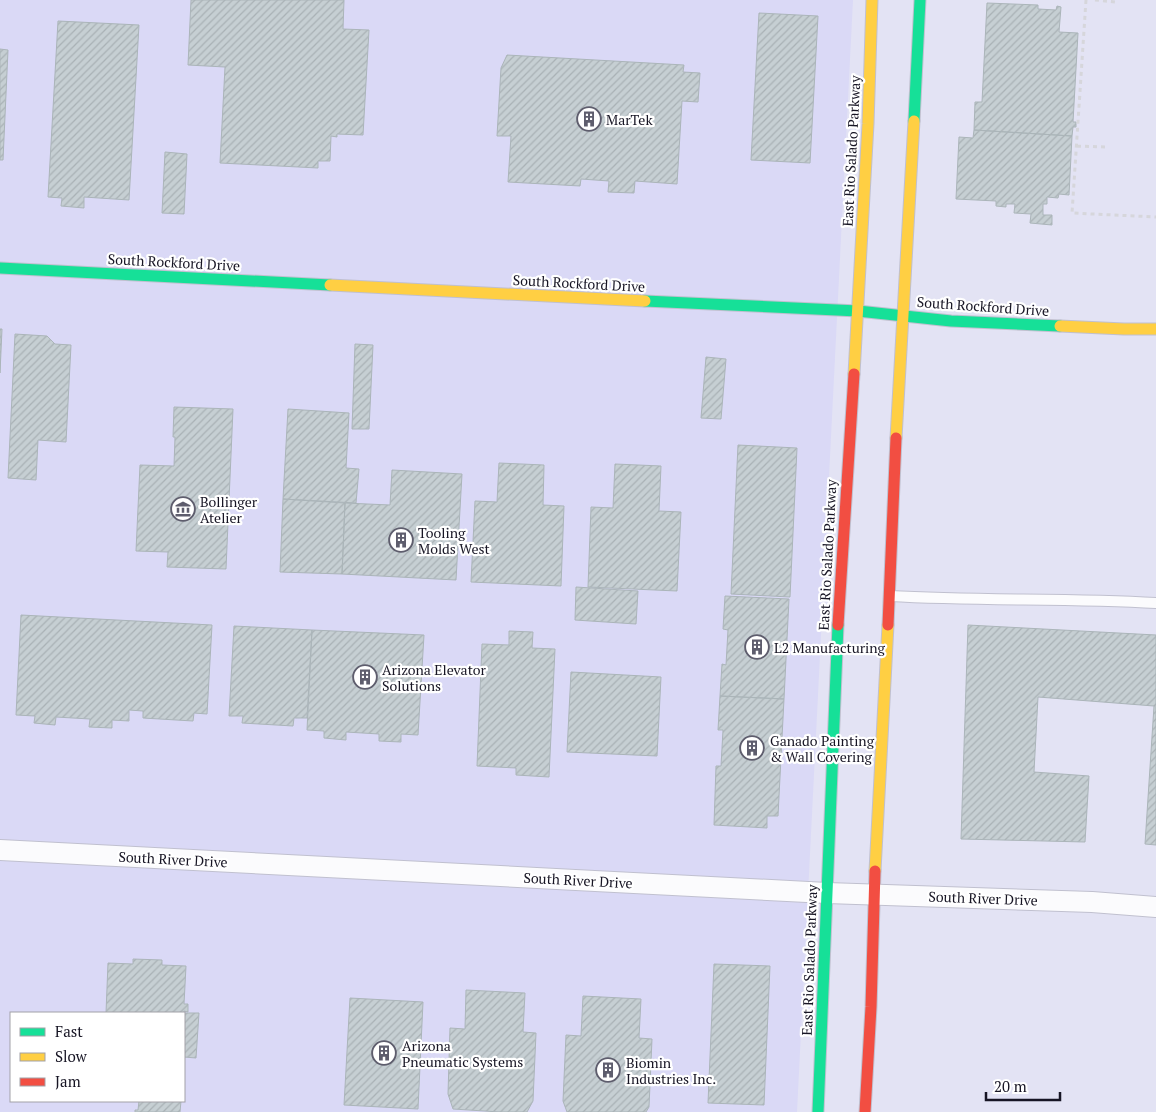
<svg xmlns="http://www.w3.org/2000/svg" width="1156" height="1112" viewBox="0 0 1156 1112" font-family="'PT Serif',serif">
<defs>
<pattern id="building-hatch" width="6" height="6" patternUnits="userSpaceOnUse" patternTransform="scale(1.25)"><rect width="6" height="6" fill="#c6cfd3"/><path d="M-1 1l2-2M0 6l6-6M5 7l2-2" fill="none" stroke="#a9b1b5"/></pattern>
</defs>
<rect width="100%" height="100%" fill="#e3e3f4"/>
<path fill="#dad9f6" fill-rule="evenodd" d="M0 0H853L797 1112H0ZM11 1013H184V1101H11Z"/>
<path fill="url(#building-hatch)" stroke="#abb5b9" d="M191 0H344L343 29 369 30 363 135 337 134V137L331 136 330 161H318V168L220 163 225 67 188 65Z
M987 3 1038 5V9L1056 10 1057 6 1061 7 1059 32 1078 33 1073 122H1076V127H1073L1072 136 974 130 975 102H982Z
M759 13 818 16 810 163 751 160Z
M58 21 139 25 129 200 84 197V208L61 206 62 198 48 197Z
M0 49 8 50 3 160H0Z
M507 55 684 65 683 72 700 73 698 102 682 101 677 184 635 181 634 193 608 192 609 181 581 179 580 186 508 182 511 136H497L501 68Z
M974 130 1072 136 1069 195 1059 194 1058 198 1047 197V204H1043V215H1052V225L1030 223 1031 214 1014 213 1015 204H1006V207L996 206V201L956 199 959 137 973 138Z
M165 152 187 154 184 214 162 213Z
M0 329H2L0 373Z
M15 334 47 336 55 344 71 345 66 442 38 440 36 480 8 478Z
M355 344 373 345 369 429H352Z
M706 357 726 359 721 419 701 418Z
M174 407 233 409 226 569 167 567 168 552 136 551 140 465 174 466 175 437H173Z
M288 409 349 413 346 468 359 469 356 503 283 499Z
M738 445 797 448 790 597 731 594Z
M499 463 544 465 543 505 564 506 561 586 471 582 475 501 497 502Z
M615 464 661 466 659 511 681 512 677 591 588 587 591 507 613 508Z
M392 470 462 474 456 580 342 574 345 503 390 505Z
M283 499 345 503 342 574 280 572Z
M576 587 638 591 636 624 575 620Z
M725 596 789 599 784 699 720 696 722 664 726 665 728 630 723 629Z
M21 615 212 625 207 714 194 713 193 721 143 718V711L129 710V721L112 720V728L89 727 90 719 56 717 55 725 34 723 35 716 16 715Z
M968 625 1156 635V845L1145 844 1154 706 1038 697 1034 772 1089 776 1085 842 961 839Z
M234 626 312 630 307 718H294L293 726 242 723 243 716H229Z
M312 630 424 635 418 735 401 734V742L379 741V734L346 732V740L324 738V731L307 730Z
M509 631 533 632 532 648 555 649 549 777 516 775V768L477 766 482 644 509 645Z
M571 672 661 677 657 756 567 752Z
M720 696 784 699 778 816H767V828L714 825 716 766H721L723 730H718Z
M133 959 162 960V965L186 966 184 1004H188V1012L184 1011V1013H199L196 1058 184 1057V1013H106L108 963 133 964Z
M714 964 770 966 764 1105 708 1103Z
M466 990 525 993 523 1032 536 1033 533 1101 527 1112H500L453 1109 448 1094 450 1028 465 1029Z
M583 996 641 999 639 1038 652 1039 649 1107 646 1112H567L563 1101 566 1035 581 1036Z
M350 998 423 1002 418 1109 344 1105Z
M139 1101H181L180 1112H135V1110H138Z"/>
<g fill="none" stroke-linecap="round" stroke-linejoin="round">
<g stroke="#c0c0cf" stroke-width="12">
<path id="lane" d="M890 596C979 601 1068 598 1156 603"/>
</g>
<g stroke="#c0c0cf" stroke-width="22">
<path id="street" d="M0 850 827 893 1092 902 1156 907"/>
</g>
<g stroke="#c0c0cf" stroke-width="13">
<path id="fast" d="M914 121 920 0
M0 268 330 285
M645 301 858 311 951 321 1060 326
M818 1112 838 625"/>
</g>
<g stroke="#c0c0cf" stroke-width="13">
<path id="slow" d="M330 285 645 301
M1060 326 1124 329H1156
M854 374 868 124 872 0
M896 438 914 121
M875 871 888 625"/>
</g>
<g stroke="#c0c0cf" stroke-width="13">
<path id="jam" d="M838 625 854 374
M888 625 896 438
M865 1112 871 1007 875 871"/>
</g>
<path stroke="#d6d6db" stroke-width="3" stroke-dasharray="4 4" stroke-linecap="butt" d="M1086 0 1072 213 1156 217
M1095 0 1116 2
M1077 146 1106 147"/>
<use href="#lane" stroke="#fbfbfd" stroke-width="10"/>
<use href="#street" stroke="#fbfbfd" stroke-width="20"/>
<use href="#fast" stroke="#16e098" stroke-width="11"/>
<use href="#slow" stroke="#ffcf43" stroke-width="11"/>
<use href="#jam" stroke="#f24e42" stroke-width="11"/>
</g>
<defs>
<g id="building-ring" transform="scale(1.25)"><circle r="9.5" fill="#fff" stroke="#5e5d6d" stroke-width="1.5"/><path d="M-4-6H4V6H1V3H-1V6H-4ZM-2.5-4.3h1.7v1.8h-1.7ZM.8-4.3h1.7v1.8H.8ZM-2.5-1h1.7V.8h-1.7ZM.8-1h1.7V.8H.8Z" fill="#5e5d6d"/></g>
<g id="museum-ring" transform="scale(1.25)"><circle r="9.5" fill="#fff" stroke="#5e5d6d" stroke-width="1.5"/><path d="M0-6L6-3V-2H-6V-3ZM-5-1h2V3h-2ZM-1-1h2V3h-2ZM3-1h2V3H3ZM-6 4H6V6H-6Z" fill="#5e5d6d"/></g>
</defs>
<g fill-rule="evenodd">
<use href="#building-ring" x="589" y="119"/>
<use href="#museum-ring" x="183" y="509"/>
<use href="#building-ring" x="401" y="540"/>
<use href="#building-ring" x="757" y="647"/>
<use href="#building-ring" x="365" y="677"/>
<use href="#building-ring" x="752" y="748"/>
<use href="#building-ring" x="384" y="1053"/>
<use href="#building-ring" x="608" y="1070"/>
</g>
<g text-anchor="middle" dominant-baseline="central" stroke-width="4.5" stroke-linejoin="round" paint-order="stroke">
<g font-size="14" fill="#171524" stroke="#fff" text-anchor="start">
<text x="606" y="119">MarTek</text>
<text x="200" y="501">Bollinger<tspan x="200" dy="16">Atelier</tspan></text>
<text x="418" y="532">Tooling<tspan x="418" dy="16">Molds West</tspan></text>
<text x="774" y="647">L2 Manufacturing</text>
<text x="382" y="669">Arizona Elevator<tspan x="382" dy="16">Solutions</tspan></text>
<text x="770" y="740">Ganado Painting<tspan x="770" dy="16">&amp; Wall Covering</tspan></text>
<text x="402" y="1045">Arizona<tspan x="402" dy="16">Pneumatic Systems</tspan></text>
<text x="626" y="1062">Biomin<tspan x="626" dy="16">Industries Inc.</tspan></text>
</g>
<g font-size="14" fill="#171524" stroke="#fff">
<text transform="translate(851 151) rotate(-87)">East Rio Salado Parkway</text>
<text transform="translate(174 262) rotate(3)">South Rockford Drive</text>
<text transform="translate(579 283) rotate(3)">South Rockford Drive</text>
<text transform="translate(983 306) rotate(4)">South Rockford Drive</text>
<text transform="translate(827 555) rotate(-87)">East Rio Salado Parkway</text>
<text transform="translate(173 859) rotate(3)">South River Drive</text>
<text transform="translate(578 880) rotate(3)">South River Drive</text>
<text transform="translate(983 898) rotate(2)">South River Drive</text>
<text transform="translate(809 960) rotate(-88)">East Rio Salado Parkway</text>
</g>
</g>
<rect x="10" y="1012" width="175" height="90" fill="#ffffff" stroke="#a2a1a7"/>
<rect x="20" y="1028" width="25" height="8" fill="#16e098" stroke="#a2a1a7"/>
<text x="55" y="1037" font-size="15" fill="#171524">Fast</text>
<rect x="20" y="1053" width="25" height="8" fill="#ffcf43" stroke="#a2a1a7"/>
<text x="55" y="1062" font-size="15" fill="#171524">Slow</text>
<rect x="20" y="1078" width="25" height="8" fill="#f24e42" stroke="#a2a1a7"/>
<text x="55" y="1087" font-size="15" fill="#171524">Jam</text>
<path d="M986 1092v8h74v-8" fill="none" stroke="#171524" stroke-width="2.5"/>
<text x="994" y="1092" font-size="15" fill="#171524" stroke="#ffffff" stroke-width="4" paint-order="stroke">20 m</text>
</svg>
